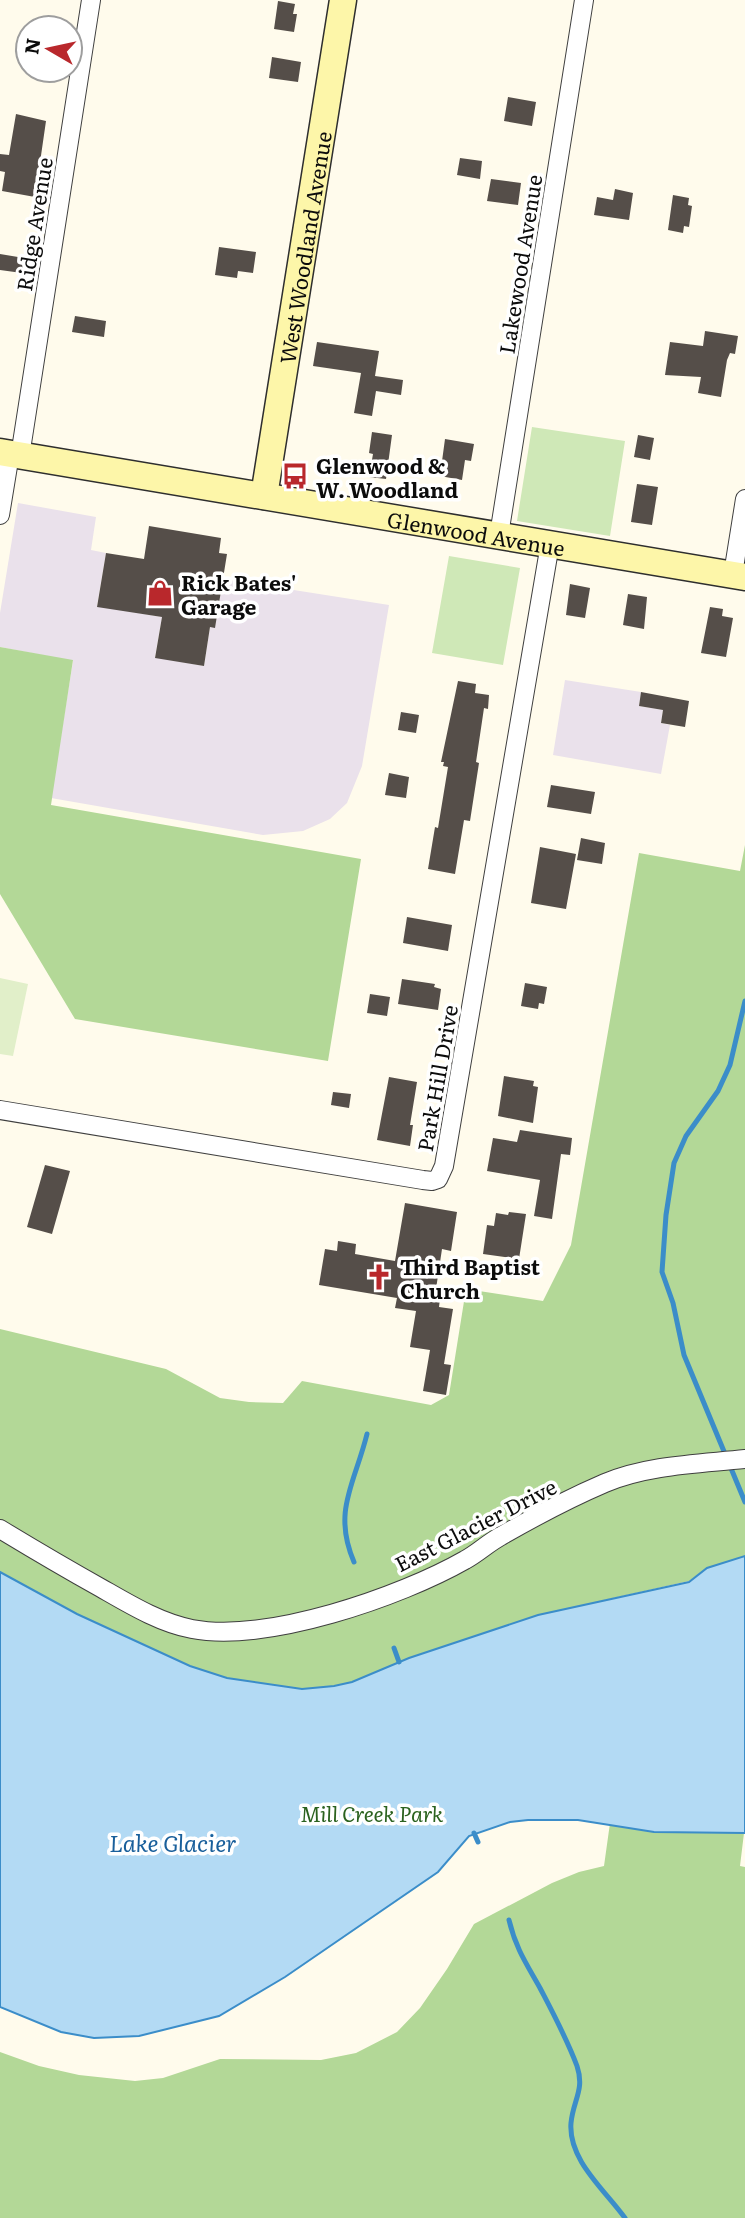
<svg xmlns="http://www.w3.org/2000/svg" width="745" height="2218" viewBox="0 0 745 2218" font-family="Literata,serif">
<rect width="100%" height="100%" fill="#fffbec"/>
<path fill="#eae1eb" d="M18 503 96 517 91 550 106 553 97 606 162 617 155 657 204 666 210 627H215L223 579 389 605 362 766 347 803 330 819 303 831 263 835 51 798 73 661 0 647V613Z
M565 680 641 692 639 706 663 710 661 723 670 725 661 774 553 755Z"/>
<path fill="#cfe8b7" d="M532 427 625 441 610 536 517 521Z
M449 556 520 568 503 665 432 653Z"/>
<path fill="#b3d897" d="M0 647 73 660 51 805 361 859 328 1061 75 1019 0 894Z
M745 845V1556L707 1568 689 1581 538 1615 409 1658 352 1682 334 1686 302 1689 227 1678 190 1666 77 1614 0 1572V1329L166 1369 220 1398 249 1402 283 1403 302 1381 431 1405 449 1395 466 1289 543 1301 571 1245 639 853 740 871Z
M610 1823 654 1832 744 1833 740 1866 745 1867V2218H0V2052L39 2066 79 2075 135 2081 163 2078 220 2059 321 2060 356 2053 397 2032 420 2008 447 1969 474 1924 552 1883 579 1872 604 1866Z"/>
<path fill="#e1efc9" d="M0 978 28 984 13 1056 0 1054Z"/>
<path fill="#b3daf4" stroke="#3b8dc9" stroke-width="2" d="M745 1556V1833L654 1832 578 1820H528L510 1822 469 1836 438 1872 285 1977 219 2016 139 2036 94 2038 61 2032 0 2007V1572L77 1614 190 1666 227 1678 302 1689 334 1686 352 1682 409 1658 538 1615 689 1582 707 1568Z"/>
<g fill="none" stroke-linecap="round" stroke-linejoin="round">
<path stroke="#3b8dc9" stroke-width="5" d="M745 1001 730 1065 718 1091 686 1136 674 1163 666 1215 662 1272 673 1303 684 1355 745 1502
M354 1562C332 1511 355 1483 367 1434
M394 1648 399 1662
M474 1833 478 1842
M509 1920C516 1949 526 1963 540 1988 553 2013 567 2039 577 2066 585 2090 573 2100 571 2123 568 2160 605 2190 625 2218"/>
</g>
<path fill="#554e49" d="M278 1 295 4 293 14H297L294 32 274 29Z
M272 57 301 62 298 82 269 78Z
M508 97 536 102 532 126 504 121Z
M16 114 46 121 35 197 2 191 5 172 0 171V154L9 155Z
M460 158 482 161 480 179 457 175Z
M491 179 521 183 518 205 487 201Z
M615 189 633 193 629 220 594 215 597 197 613 200Z
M673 195 689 198 688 205 692 206 689 227 684 226 683 233 668 230Z
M219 247 256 252 253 273 238 271 237 278 215 275Z
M0 254 24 258 22 273 0 270Z
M75 316 106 321 104 337 72 332Z
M705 331 738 336 735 354 730 353 727 360 721 397 698 393 701 377 665 375 670 342 703 346Z
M317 342 379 351 375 376 403 380 401 395 376 391 372 416 354 413 361 373 313 366Z
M372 432 392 435 386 479 369 477 373 454 369 453Z
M638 435 654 438 650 460 634 457Z
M445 439 474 444 471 461 465 460 462 480 440 476Z
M637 484 658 487 652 525 631 522Z
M149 526 221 538 219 553 227 554 215 628 210 627 204 666 155 658 162 617 97 607 106 553 144 559Z
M570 584 590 588 585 618 566 615Z
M628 594 647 597 644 629 623 625Z
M710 607 723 609 722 616 733 618 726 657 701 653Z
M458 681 476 684 475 693 489 695 488 709 484 708 476 762 479 763 470 821 464 820 455 874 428 869 435 827 438 828 448 767 443 766 444 762H441Z
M641 692 689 701 685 727 661 723 663 710 639 706Z
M401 712 419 715 416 733 398 730Z
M389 773 409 777 406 798 385 795Z
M551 785 595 792 591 814 547 807Z
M581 838 605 843 602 864 577 860Z
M540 847 576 854 566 909 531 903Z
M407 917 452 925 448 951 403 943Z
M402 979 435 984 434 987 441 989 438 1010 398 1004Z
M525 983 547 987 544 1004 539 1003 538 1009 521 1006Z
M370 994 390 997 387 1016 367 1013Z
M504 1076 534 1081 533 1086 538 1087 533 1123 498 1116Z
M389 1077 417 1082 410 1125H413L410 1146 377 1140Z
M333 1092 351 1094 349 1108 331 1105Z
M520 1130 572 1138 570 1155 561 1154 552 1219 534 1216 540 1180 487 1171 493 1138 517 1142Z
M45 1165 70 1171 52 1234 27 1227Z
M405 1203 457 1212 451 1251 442 1249 436 1289 441 1290 439 1307 453 1309 444 1364 451 1365 446 1395 423 1391 430 1350 410 1347 416 1311 395 1308 397 1298 319 1285 325 1249 337 1251 338 1241 356 1244 355 1254 395 1261Z
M509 1212 526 1214 519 1259 483 1254 487 1225 494 1226 496 1213 508 1215Z"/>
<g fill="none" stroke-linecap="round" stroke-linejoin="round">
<g stroke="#3f3f3f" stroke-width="20">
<path id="street" d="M20 456 91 0
M0 515 10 454
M499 535 584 0
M733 574 745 499
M0 1110 423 1180 432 1181 438 1179 444 1166 550 544
M0 1529C33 1549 67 1569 101 1588 129 1604 160 1623 192 1629 267 1643 400 1597 465 1560 478 1553 488 1543 501 1536 534 1517 570 1498 605 1483 648 1465 698 1464 745 1459"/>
</g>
<g stroke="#2e2e2e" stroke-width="29">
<g id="secondary">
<path id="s1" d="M0 452 745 577"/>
<path id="s2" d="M264 496 343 0"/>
</g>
</g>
<use href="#street" stroke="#fff" stroke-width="18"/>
<use href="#secondary" stroke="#fdf6a9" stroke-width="26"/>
</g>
<defs>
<g id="bus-bare" transform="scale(2.1)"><path d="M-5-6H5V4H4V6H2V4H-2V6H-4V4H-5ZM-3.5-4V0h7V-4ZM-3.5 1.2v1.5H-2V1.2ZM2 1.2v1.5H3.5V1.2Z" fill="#b9282c" stroke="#fff" stroke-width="2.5" paint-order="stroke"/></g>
<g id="shop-bare" transform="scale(2.1)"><path d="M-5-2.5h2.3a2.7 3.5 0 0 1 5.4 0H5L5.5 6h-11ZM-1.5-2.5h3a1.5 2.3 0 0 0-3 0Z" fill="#b9282c" stroke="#fff" stroke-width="2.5" paint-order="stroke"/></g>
<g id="church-bare" transform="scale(2.1)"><path d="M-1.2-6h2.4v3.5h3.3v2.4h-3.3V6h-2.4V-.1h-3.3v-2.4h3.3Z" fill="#b9282c" stroke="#fff" stroke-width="2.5" paint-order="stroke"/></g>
</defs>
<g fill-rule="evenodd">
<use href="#bus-bare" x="295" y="476"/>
<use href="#shop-bare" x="160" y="593"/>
<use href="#church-bare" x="379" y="1277"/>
</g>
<g text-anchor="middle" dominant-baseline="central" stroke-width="7" stroke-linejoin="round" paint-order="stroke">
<g font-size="21" fill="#0c0c0c" stroke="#fff">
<text transform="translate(33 224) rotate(-81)">Ridge Avenue</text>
<text stroke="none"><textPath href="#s2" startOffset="252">West Woodland Avenue</textPath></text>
<text transform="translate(519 264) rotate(-81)">Lakewood Avenue</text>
<text stroke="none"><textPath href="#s1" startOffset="483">Glenwood Avenue</textPath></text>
<text transform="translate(436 1078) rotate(-80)">Park Hill Drive</text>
<text transform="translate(475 1524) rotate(-27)">East Glacier Drive</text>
</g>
<g font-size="21" font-weight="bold" fill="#0c0c0c" stroke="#fff" text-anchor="start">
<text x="316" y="464">Glenwood &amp;<tspan x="316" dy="24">W. Woodland</tspan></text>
<text x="181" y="581">Rick Bates'<tspan x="181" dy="24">Garage</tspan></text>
<text x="400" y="1265">Third Baptist<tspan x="400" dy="24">Church</tspan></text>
</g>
<g font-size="21" font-style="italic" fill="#2b621f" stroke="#fff">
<text x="372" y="1812">Mill Creek Park</text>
</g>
<g font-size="23" font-style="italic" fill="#195f9b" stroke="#fff">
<text x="173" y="1842">Lake Glacier</text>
</g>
</g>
<g transform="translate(49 49) rotate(279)"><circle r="33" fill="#ffffff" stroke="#9e9e9e" stroke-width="2"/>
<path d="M0-5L12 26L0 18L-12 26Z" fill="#b9282c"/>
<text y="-10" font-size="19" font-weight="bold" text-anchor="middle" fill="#0c0c0c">N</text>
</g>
</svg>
